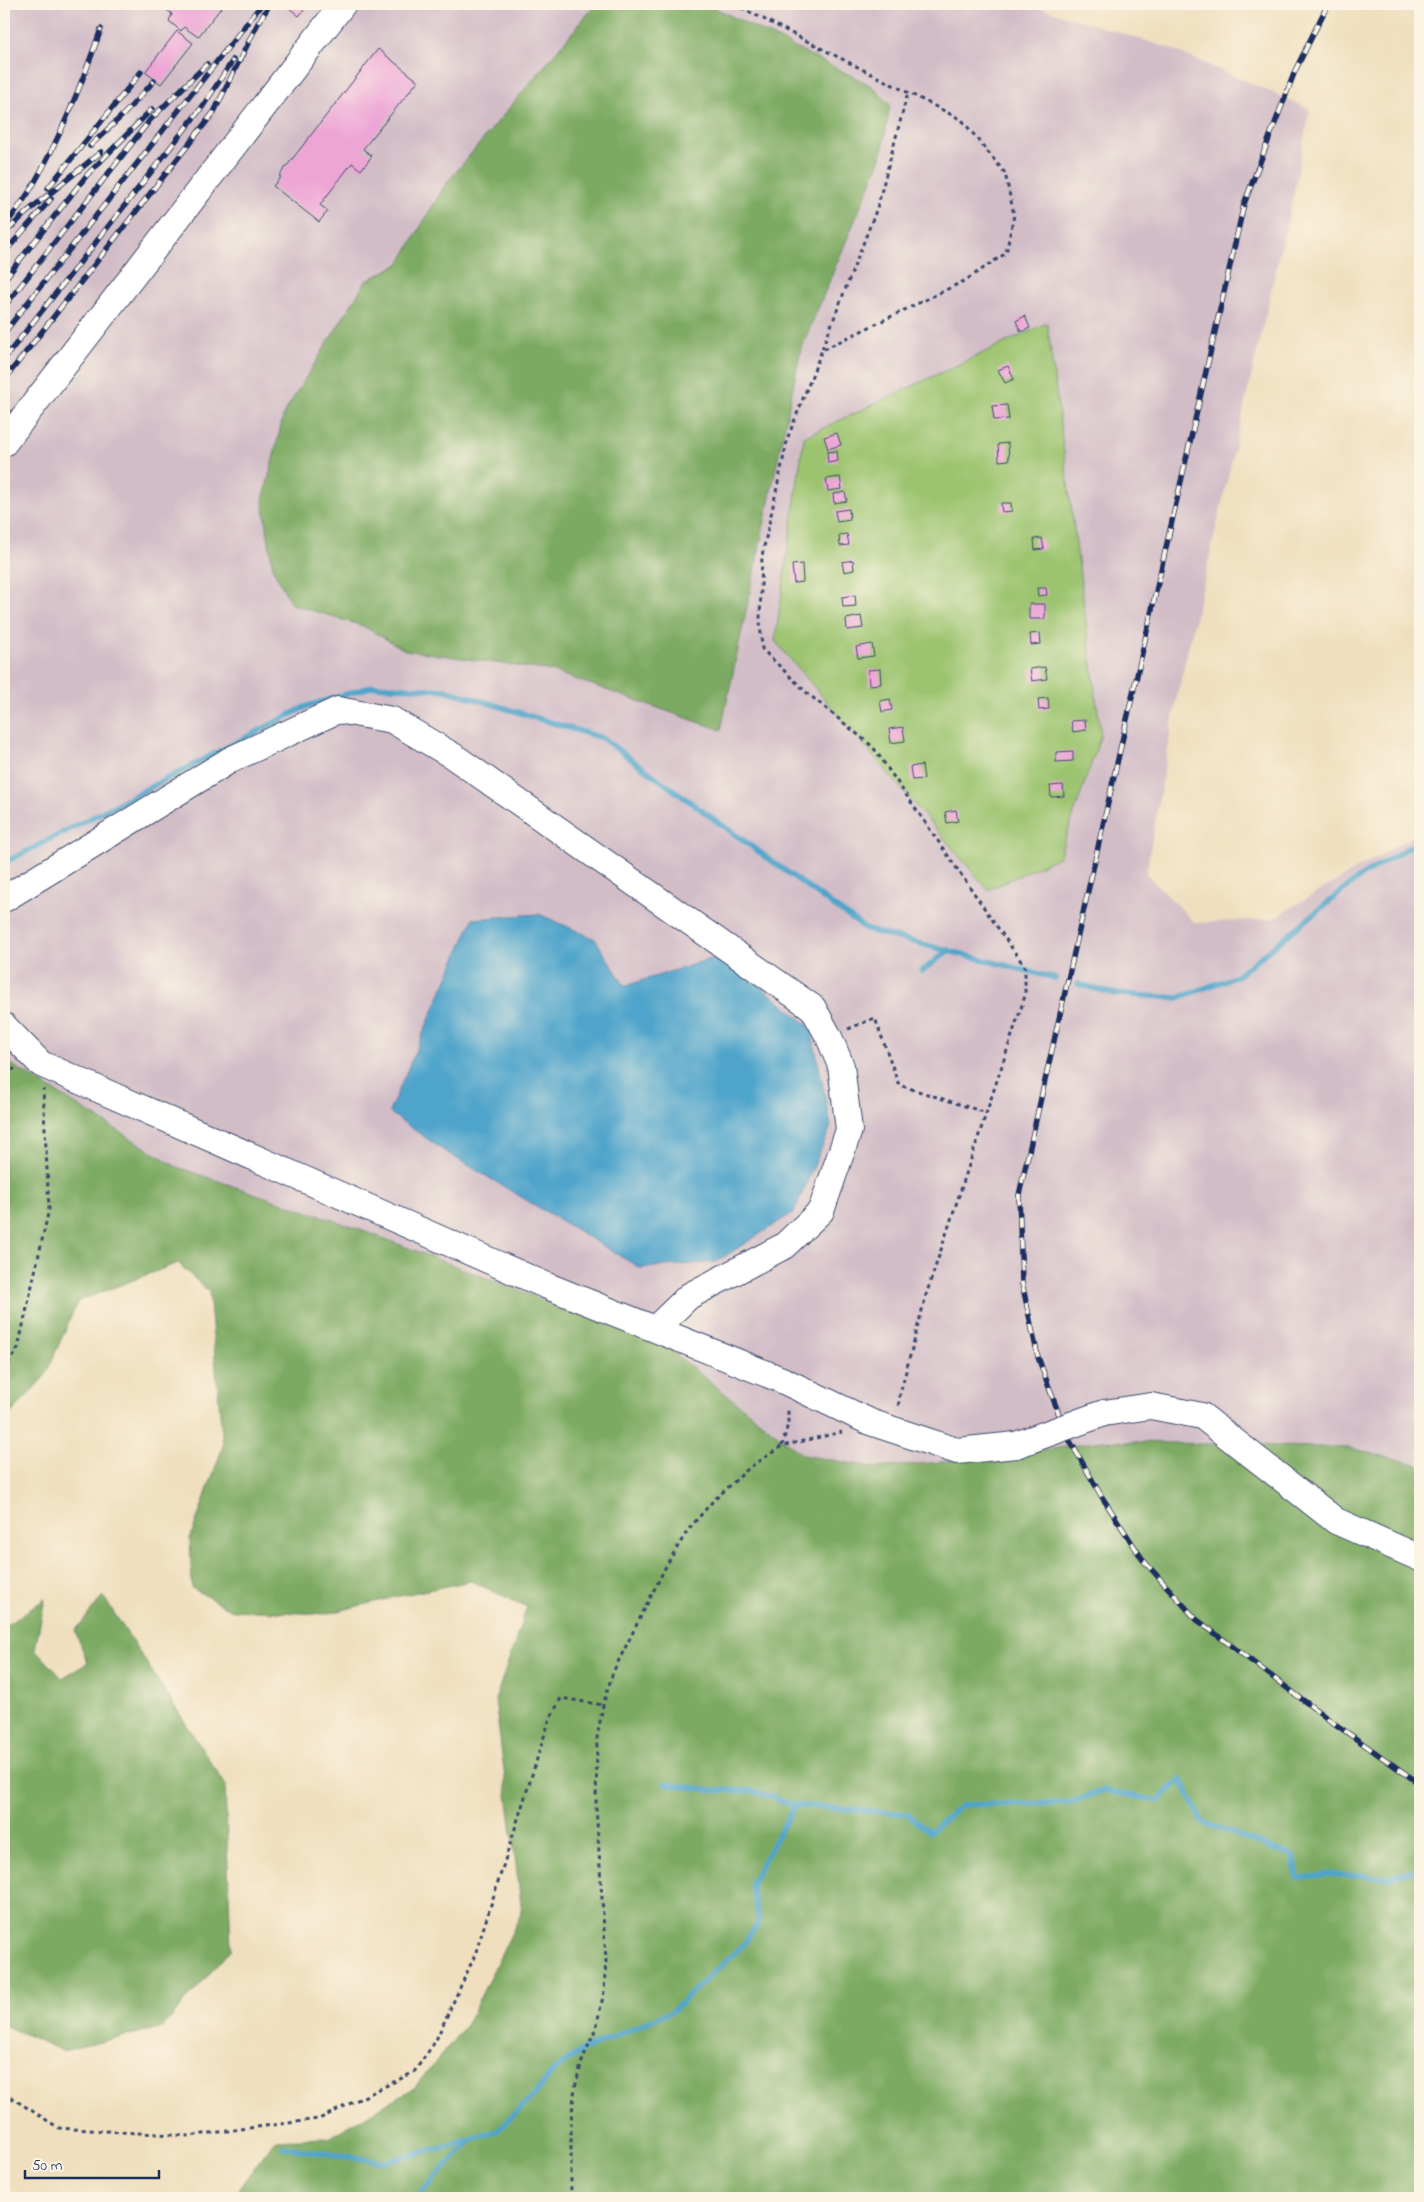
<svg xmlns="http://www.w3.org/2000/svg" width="1424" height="2202" viewBox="0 0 1424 2202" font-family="'Indie Flower',sans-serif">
<rect width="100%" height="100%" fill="#fcf5e5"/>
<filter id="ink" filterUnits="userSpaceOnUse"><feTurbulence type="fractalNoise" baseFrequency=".02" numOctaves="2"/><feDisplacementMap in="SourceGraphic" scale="10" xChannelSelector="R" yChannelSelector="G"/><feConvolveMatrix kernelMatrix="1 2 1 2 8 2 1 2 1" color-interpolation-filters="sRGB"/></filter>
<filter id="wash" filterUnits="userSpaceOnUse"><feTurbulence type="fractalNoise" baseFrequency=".0096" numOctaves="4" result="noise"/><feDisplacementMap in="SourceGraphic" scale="20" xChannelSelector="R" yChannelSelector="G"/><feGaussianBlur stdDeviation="1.12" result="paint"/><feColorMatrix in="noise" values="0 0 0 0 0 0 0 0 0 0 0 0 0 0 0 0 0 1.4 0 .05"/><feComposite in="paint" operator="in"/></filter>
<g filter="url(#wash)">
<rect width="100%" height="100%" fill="#efdfbe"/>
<path fill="#d2bdc7" d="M4 4H1028L1169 48 1310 109 1294 192 1176 701 1146 874 1195 923 1272 919 1420 832V1465L1350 1448 1102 1441 1014 1455 877 1468 802 1455 666 1347 359 1229 177 1167 4 1060Z"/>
<path fill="#9cc46f" stroke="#5c7a66" d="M1047 323 1101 735 1059 857 988 890 775 641 804 437Z"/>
<path fill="#7daa62" stroke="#4c6c60" d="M596 4H707L872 86 890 105 881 158 801 349 721 730 552 671 405 650 363 626 291 604 273 569 263 501 284 413 366 281 399 264 445 185Z
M4 1060 177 1167 359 1229 666 1347 803 1455 877 1468 1014 1455 1102 1441 1350 1448 1420 1465V2198H217L236 2192 275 2140 328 2138 414 2088 467 2024 522 1912 495 1700 527 1607 471 1581 408 1594 325 1614 231 1610 192 1588 190 1539 223 1446 209 1292 178 1263 78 1301 45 1376 4 1421Z
M103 1596 225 1784 231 1949 163 2027 63 2051 4 2025V1627L45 1599 35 1649 62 1678 88 1663 75 1631Z"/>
<path fill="#4fa4cb" stroke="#356a94" d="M539 914 595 939 625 986 723 955 811 1028 831 1126 794 1212 716 1262 640 1268 446 1152 389 1112 473 919Z"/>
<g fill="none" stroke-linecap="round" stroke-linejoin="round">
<path stroke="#4fa4cb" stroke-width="5.5" d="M4 863 305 707 373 686 446 690 602 738 867 930 1055 978
M922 971 949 950
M1078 984 1116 994 1178 998 1237 976 1361 876 1411 846 1420 843
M665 1784 712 1790 753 1791 795 1805
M283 2147 384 2162 455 2144 497 2131 536 2093 553 2071 581 2051 672 2011 743 1945 759 1922 751 1883 795 1805 907 1814 930 1832 962 1805 1069 1803 1104 1790 1158 1801 1181 1779 1202 1822 1293 1856 1297 1879 1326 1874 1388 1878 1415 1870 1420 1871
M416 2198 471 2140"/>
</g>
<g id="blocks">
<path fill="#eda5d5" d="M165 4H224L198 37 184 27 181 31 169 21 172 14 163 7Z
M293 4H309L299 16 289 8Z
M177 31 193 43 161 84 145 72Z
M378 49 418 81 363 149 372 156 361 170 352 163 320 205 328 211 319 222 273 186 281 177 279 176Z
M1025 316 1030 328 1021 332 1016 321Z
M1008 366 1014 379 1005 383 998 370Z
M1007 405 1009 419 994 420 992 406Z
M837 433 841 445 828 449 824 437Z
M1008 443 1009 460 999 461 998 444Z
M837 451 838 461 828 463 827 452Z
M840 477 842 489 828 491 826 479Z
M845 492 847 501 834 503 833 494Z
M1001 503H1011L1012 511 1002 512Z
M849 509 850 520 837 522 835 511Z
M847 534 849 545 840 546 839 535Z
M1042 538 1044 549 1035 550 1034 539Z
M853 560 854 570 844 572 842 562Z
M802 564 803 582 794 583 792 565Z
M1037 588H1046L1047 595 1038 596Z
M855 595 856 606 843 607 842 597Z
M1029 604H1045V619H1029Z
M861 616 863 628 847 630 846 619Z
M1040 633 1041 644 1031 645 1030 634Z
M872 644 874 656 858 658 856 647Z
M1045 667 1047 679 1032 681 1030 669Z
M880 669 881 684 869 685 868 670Z
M1048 698 1049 709 1039 710 1038 699Z
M890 699 892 710 882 712 880 701Z
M1085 720 1086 730 1073 732 1071 721Z
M903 727 905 741 891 743 889 729Z
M1073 751V761L1056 762V752Z
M922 765 924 779 912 780 910 767Z
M1063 785 1064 796 1051 797 1050 786Z
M956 810 958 821 947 823 945 812Z"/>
</g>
</g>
<g filter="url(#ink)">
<use href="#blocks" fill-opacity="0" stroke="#3b496c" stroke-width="1"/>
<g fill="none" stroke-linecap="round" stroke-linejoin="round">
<g stroke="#3b496c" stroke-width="28">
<path id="minor" d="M4 443 343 4
M4 899 230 760 338 710 392 720 453 756 813 1008 829 1037 841 1066 849 1130 821 1211 784 1246 689 1296 655 1329
M4 1026 41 1064 545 1285 782 1380 870 1422 957 1451 1016 1445
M1104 1413 1151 1406 1202 1416 1336 1521 1420 1558"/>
</g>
<path stroke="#3b496c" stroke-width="3" stroke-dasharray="4 4" stroke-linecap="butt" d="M734 4 962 120 1005 173 1014 215 1006 253 966 280 822 350 788 437 762 556 760 620 762 649 806 692 873 747 1025 967V996L926 1295 900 1394 898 1409
M822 349 877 208 908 92
M848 1029 875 1018 899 1085 987 1113
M4 1071 15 1069
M4 1371 18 1348 49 1209 43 1089
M782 1446 788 1424V1407
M4 2093 59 2128 188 2136 319 2119 414 2072 435 2042 475 1955 549 1721 561 1698 603 1705
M569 2198 571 2188V2121L575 2087 583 2058 596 2028 604 1992 606 1960 596 1806 597 1738 603 1705 613 1672 667 1564 688 1530 712 1502 749 1468 782 1446 842 1432"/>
<use href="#minor" stroke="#fff" stroke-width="26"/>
<g stroke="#1b2f5e" stroke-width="5.5">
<path id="rail" d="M1328 4 1295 71 1244 204 1019 1195 1022 1283 1038 1357 1066 1434 1102 1497 1143 1560 1196 1619 1328 1719 1420 1784
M90 146 125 113 154 81
M48 188 141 72
M4 228C13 214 24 201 32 187 61 137 82 83 101 29
M7 231 27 212 101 152
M4 253 51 199
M4 280 87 175 152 109
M4 307 150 120 207 64
M4 333 262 4
M4 359 203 106 233 60
M4 380 214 112 257 25 270 4"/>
</g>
<use href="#rail" stroke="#fcf5e5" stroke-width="4" stroke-dasharray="11" stroke-linecap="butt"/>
<g stroke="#3b496c" stroke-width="28" stroke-linecap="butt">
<path id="minor-bridge" d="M1016 1445 1104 1413"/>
</g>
<use href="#minor-bridge" stroke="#fff" stroke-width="26"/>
</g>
</g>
<rect width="1424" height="2202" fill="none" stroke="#fcf5e5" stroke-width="20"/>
<path d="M25 2170v8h134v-8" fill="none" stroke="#1b2f5e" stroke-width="2.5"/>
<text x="32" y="2170" font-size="15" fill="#1b2f5e" stroke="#fcf5e5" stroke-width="4" paint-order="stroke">50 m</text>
</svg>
